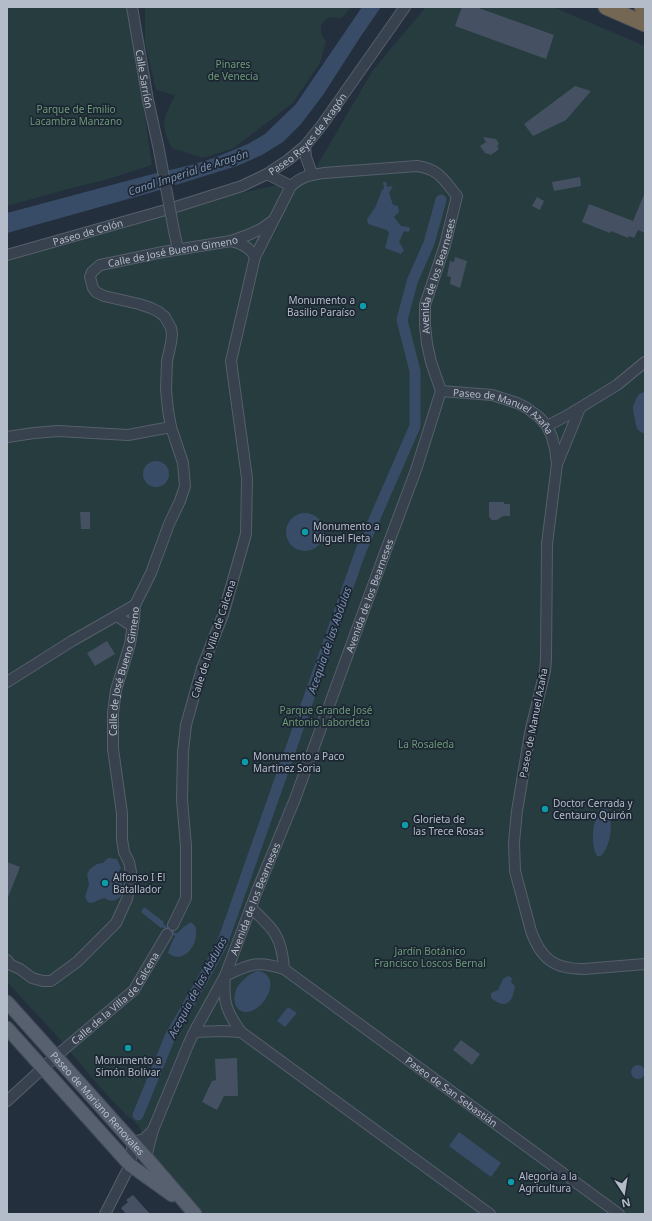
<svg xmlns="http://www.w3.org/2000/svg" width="652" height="1221" viewBox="0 0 652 1221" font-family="'Noto Sans',sans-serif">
<rect width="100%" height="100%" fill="#242f3e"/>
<path fill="#263c3f" d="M7 7H126L137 64 152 165 105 180 68 189 7 206Z
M145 7H351L342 18 329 17 321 24V33L326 42 320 63 293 103 232 149 203 158 172 148C159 124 164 118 175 95L156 90 145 43Z
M426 7H553L645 46V1214H203L152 1157 139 1126 135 1122 126 1115 99 1086 56 1035 7 982V260L109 230 185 205 310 178 373 70Z"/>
<path fill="#394c67" d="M362 7H381L361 36 323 95 301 124 283 142 262 155 237 166 153 192 7 233V213L149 175 191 165 214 158 248 144 265 134 296 104Z
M383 182H386L387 187 393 186 389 193 393 205 398 206 399 212 394 217 401 226 409 227 410 230 408 232 404 231 399 242 404 250 401 254 385 248 389 233 387 230 368 224 367 219 375 208 382 190 384 188Z
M143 474a13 13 0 1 1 26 0a13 13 0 1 1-26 0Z
M286 532a19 19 0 1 1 38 0a19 19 0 1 1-38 0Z
M603 808 607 809C614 822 611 845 601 856H597C590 844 592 817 603 808Z
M108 858 117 859 121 868 119 871 121 878 123 881 122 884C127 895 114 906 105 898 99 899 96 902 91 903L88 902 85 897 89 884 87 874 90 869 97 864 103 863Z
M144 907 164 922 161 928 141 912Z
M191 922C191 922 195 926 195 926 196 927 196 932 196 932 197 944 187 960 173 956 171 955 170 954 168 953 174 936 176 932 191 922Z
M257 971C284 974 265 1012 246 1012 233 1012 232 995 238 986 243 979 249 974 257 971Z
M508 976 512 978 511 982 515 986C512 1003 507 1010 491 998V993L498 990 503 979Z
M288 1007 297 1013 285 1027 277 1021Z
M631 1072a7 7 0 1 1 14 0a7 7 0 1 1-14 0Z
M459 1132 501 1163 491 1177 449 1146Z"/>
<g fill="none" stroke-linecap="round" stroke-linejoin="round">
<path stroke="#394c67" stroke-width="3" d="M159 923 179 937"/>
<path stroke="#394c67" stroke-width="11" d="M138 1115 170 1037 204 977 222 944 361 550 415 426V371L402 320 412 282 429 243 441 200"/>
<path stroke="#394c67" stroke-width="18" d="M645 401 642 408 645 424"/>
</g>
<path fill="#455162" d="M462 7H476L554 35 546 59 455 26Z
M575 86 591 91 566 120 533 136 524 124Z
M483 137 496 139 499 144 497 146 499 149 491 155 485 153 480 146 486 142Z
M580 177 581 186 554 191 552 182Z
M645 192V233L638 230 634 238 629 236 628 238 611 231 610 233 582 222 589 204 633 221Z
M537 197 544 201 540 210 532 206Z
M455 257 467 261 460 288 450 284 451 277 447 276 450 261 454 262Z
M489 502H504V504H510V516H503L497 520H492L489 517Z
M80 512H90V529H81Z
M107 641 115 654 95 666 87 653Z
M7 862 20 867 7 900Z
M461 1040 480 1054 472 1065 453 1050Z
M237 1058 238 1096H224L217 1110 202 1102 212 1081 216 1080 215 1059Z
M133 1195 150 1214H126L121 1208 128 1202 126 1200Z"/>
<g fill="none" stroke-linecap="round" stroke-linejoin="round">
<g stroke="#565f6c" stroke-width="12">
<g id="minor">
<path id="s1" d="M132 7 148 100 159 150"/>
<path d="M305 146 306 157 312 174"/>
<path d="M267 174 291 186"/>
<path d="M174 231 178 249"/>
<path d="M231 241C241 243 250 247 255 257"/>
<path id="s2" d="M7 255 169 209 242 186 267 174 288 160 305 146 322 125 405 7"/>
<path id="s3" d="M441 391 492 395 517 403 527 408 539 417 547 426 552 437 555 449 557 464 547 544 546 660 545 671 530 733 517 811 514 842 515 871 531 931C541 959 554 969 584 969L645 964"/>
<path d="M547 426 568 415 617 385 645 362"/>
<path d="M7 437 34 433 58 431 128 435 171 427"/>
<path d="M558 462 580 408"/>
<path d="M117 616 133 627"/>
<path d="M7 682 72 641 135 605"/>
<path d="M251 908C274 929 282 937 284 969"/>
<path id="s4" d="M7 960 11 965 20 969 32 978 43 981H51L77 962 116 923 127 899 130 884 131 872 129 862 124 852 122 839V813L113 749V713L116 690 130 644 134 618 135 605 151 573 169 524 180 501 185 486 183 463 171 427 168 410 166 390 167 361 171 343 172 334 171 328 165 317 159 312 151 308 139 304 104 296 96 292 93 288 90 277 92 272 100 265 163 252 231 241 248 235 261 229 271 222"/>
<path d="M194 1032 223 1031 241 1032"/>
<path id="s5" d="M7 1101 55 1057 134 990 167 934"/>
<path id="s6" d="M146 1157 153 1130 188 1045 194 1032 225 976 257 891 295 799 383 558 416 470 441 391 431 362 427 344 425 325V305L445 245 457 196C444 180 439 169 417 166L324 173C310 175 302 176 291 186L255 257 231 361 247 478 246 534 223 615 202 668 186 725 183 752 182 800 186 846V898L173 925"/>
<path d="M105 1214 130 1165 133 1142 144 1139 153 1130"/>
<path id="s7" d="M490 1214 241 1032C226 1011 223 1002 225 976 250 964 257 960 284 969L619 1214"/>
</g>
</g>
<g stroke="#414a57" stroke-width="15">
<g id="major">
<path id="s8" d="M7 1002 146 1157 195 1214"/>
<path d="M7 1028 130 1165 172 1195"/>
</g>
</g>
<g stroke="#434c59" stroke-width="17">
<path id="highway" d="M606 7 645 24
M642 7 645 8"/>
</g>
<use href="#minor" stroke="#38414e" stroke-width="10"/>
<use href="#major" stroke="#56606e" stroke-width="13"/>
<use href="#highway" stroke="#746855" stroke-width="15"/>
<g stroke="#565f6c" stroke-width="12" stroke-linecap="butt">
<path id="minor-bridge" d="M159 150 174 231"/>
</g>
<use href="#minor-bridge" stroke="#38414e" stroke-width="10"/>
</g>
<g fill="#0f9aa8" stroke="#1d2633" stroke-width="1.5">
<circle cx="363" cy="306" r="4"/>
<circle cx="305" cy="532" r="4"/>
<circle cx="245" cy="762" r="4"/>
<circle cx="545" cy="809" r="4"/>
<circle cx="405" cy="825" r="4"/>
<circle cx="105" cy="883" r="4"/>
<circle cx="128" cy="1048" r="4"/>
<circle cx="511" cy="1182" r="4"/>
</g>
<g text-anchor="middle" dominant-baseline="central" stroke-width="3.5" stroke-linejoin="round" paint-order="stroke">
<g font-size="10" fill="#6b9a76" stroke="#1d2633">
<text x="233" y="64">Pinares<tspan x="233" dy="12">de Venecia</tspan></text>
<text x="76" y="109">Parque de Emilio<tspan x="76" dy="12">Lacambra Manzano</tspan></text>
<text x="326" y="710">Parque Grande José<tspan x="326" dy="12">Antonio Labordeta</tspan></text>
<text x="426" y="744">La Rosaleda</text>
<text x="430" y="951">Jardín Botánico<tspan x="430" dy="12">Francisco Loscos Bernal</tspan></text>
</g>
<g font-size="10" fill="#b4bcc9" stroke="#1d2633">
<text stroke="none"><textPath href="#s1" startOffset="73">Calle Sarrión</textPath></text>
<text stroke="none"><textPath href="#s2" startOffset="330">Paseo Reyes de Aragón</textPath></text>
<text stroke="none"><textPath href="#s2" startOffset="84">Paseo de Colón</textPath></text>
<text stroke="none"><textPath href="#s4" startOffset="947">Calle de José Bueno Gimeno</textPath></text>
<text stroke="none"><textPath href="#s6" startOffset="941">Avenida de los Bearneses</textPath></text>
<text stroke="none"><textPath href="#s3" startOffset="68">Paseo de Manuel Azaña</textPath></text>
<text stroke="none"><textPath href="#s6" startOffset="605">Avenida de los Bearneses</textPath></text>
<text transform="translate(213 639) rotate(-72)">Calle de la Villa de Calcena</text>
<text stroke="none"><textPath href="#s4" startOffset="396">Calle de José Bueno Gimeno</textPath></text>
<text transform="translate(533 723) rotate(-79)">Paseo de Manuel Azaña</text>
<text stroke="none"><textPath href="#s6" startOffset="281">Avenida de los Bearneses</textPath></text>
<text stroke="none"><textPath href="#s5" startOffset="150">Calle de la Villa de Calcena</textPath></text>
<text stroke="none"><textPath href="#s7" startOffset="638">Paseo de San Sebastián</textPath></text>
<text stroke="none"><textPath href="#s8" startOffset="136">Paseo de Mariano Renovales</textPath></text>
</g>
<g font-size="10" fill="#b4bcc9" stroke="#1d2633" text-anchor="start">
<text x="355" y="300" text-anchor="end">Monumento a<tspan x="355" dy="12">Basilio Paraíso</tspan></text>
<text x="313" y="526">Monumento a<tspan x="313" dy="12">Miguel Fleta</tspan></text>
<text x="253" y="756">Monumento a Paco<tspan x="253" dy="12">Martinez Soria</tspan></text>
<text x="553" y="803">Doctor Cerrada y<tspan x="553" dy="12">Centauro Quirón</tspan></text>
<text x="413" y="819">Glorieta de<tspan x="413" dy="12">las Trece Rosas</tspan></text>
<text x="113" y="877">Alfonso I El<tspan x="113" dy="12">Batallador</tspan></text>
<text x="128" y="1060" text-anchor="middle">Monumento a<tspan x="128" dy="12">Simón Bolívar</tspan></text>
<text x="519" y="1176">Alegoría a la<tspan x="519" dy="12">Agricultura</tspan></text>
</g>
<g font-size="11" font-style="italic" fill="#7c92b1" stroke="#1d2633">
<text transform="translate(188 172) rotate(-18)">Canal Imperial de Aragón</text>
<text transform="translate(329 640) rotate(-71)">Acequia de las Abdulas</text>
<text transform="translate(197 987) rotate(-62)">Acequia de las Abdulas</text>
</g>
</g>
<rect width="652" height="1221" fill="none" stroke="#b4bcc9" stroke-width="16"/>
<g transform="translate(624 1193) rotate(168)" stroke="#1d2633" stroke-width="3" paint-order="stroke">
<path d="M0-3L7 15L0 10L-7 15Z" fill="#b4bcc9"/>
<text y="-6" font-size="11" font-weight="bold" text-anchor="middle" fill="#b4bcc9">N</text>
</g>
</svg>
